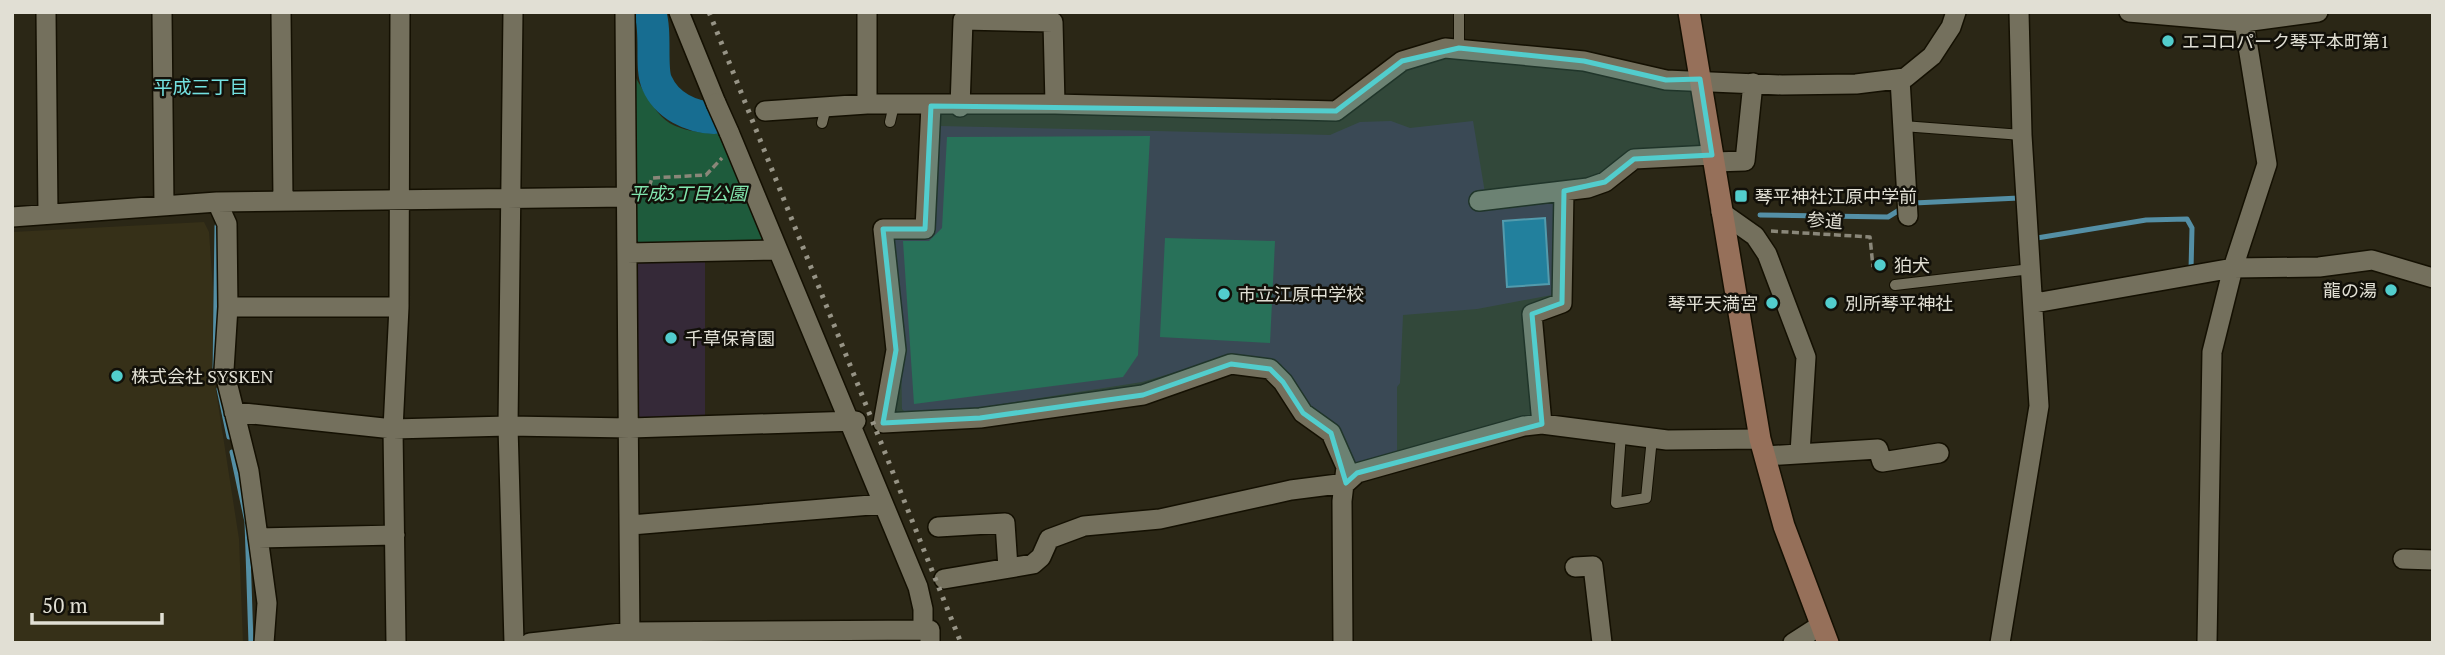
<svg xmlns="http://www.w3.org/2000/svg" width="2445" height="655" viewBox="0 0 2445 655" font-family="'PT Serif','Noto Sans JP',serif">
<rect width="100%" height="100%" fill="#2b2716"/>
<path fill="#363018" d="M204 222 209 232 213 289 212 365 239 539 243 643H12V232Z"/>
<path fill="#352938" d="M1391 121 1410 128 1473 121 1485 193 1558 198 1553 233 1555 293 1552 295 1477 309 1403 315 1400 383 1397 387V456L1356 469 1305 406 1281 364 1230 356 1142 382 983 407 907 414 902 409 901 354 890 241 894 235H925L939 126 1330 135 1360 122Z
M705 256V417L642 420 637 414 638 261Z"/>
<path fill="#1e5b3c" d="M634 75C661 120 663 130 718 134L767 239 762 246H635Z
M1150 136 1138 355 1123 377 914 404 903 241H929L942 228 947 137Z
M1165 238 1275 241 1270 343 1160 337Z"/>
<path fill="#176d91" stroke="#548fa5" stroke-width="2" d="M1545 218 1549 284 1507 287 1503 221Z"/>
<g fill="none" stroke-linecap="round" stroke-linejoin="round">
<path stroke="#548fa5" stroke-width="5" d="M1914 203 2019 198 2020 201
M1760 215 1888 217 1901 209
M2037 238 2146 220 2187 219 2192 228 2191 270
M215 372 217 226
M219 389 229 437
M232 452 247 522 251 643"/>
<path stroke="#176d91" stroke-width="32" d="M650 12C657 33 650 69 657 83 667 106 691 117 714 118"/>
<g stroke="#141002" stroke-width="12">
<path id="lane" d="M1459 48V12
M890 122 894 105
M822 123 826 107
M1903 126 2022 135
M1895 285 2031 269
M1621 434 1616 503 1646 498 1652 438"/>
</g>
<g stroke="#141002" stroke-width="22">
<path id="street" d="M46 12 48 214
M162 12 164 206
M281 12 283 199
M513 12 508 426 514 643
M625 12 630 643
M679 12 716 103
M867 12V104
M2129 12 2244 22 2318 12
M1900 79 1908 216
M931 106 925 229H883L896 350 883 423 980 418 1143 395 1231 364 1270 369 1283 382 1303 413 1331 433 1346 467 1342 501 1343 643
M960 107 963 20 1053 22 1055 104
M765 111 867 104H1055L1336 111 1402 61 1445 48 1584 61 1666 80 1782 85 1856 84 1905 78 1932 56 1951 27 1956 12
M729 132 918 587 923 609V630
M1714 162 1745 161 1753 83
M1479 201 1588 188 1605 182 1634 159 1712 155
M217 202 627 197
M1721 212 1755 236 1767 254 1806 357 1800 453
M12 217 217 202 227 224 228 307 224 370 249 471 267 603 264 643
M627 253 776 250
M2035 303 2233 268 2319 267 2372 260 2433 278
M228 307H399
M234 412 393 429 508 426 630 428 856 421
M1542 424 1532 314 1562 303 1564 191
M1765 456 1878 449 1882 462 1939 453
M631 525 883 504
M938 527 1005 523 1008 568
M258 538 395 535
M2403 559 2433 560
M1575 567 1593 566 1602 643
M944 579 1033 564 1041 557 1049 539 1084 526 1160 519 1291 490 1346 483 1357 473 1524 426 1542 424 1667 440 1760 439
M396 643 393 429 399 307 400 12
M530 643 631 632 930 630V643
M1793 643 1821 625
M2000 643 2039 406 2022 135 2019 12
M2207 643 2212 352 2233 268 2267 164 2244 22"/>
</g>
<g stroke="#141002" stroke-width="24">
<path id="secondary" d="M1689 12 1760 439 1784 526 1828 643"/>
</g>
<path stroke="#8a8779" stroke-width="3.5" stroke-dasharray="7 3.5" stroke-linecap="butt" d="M646 197 652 178 706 175 722 158
M1771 231 1870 237 1873 267"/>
<use href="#lane" stroke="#74705d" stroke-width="10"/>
<use href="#street" stroke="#74705d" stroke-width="19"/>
<use href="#secondary" stroke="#96705a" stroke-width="21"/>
<path stroke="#979486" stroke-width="5" stroke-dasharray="3.5 7" stroke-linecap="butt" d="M709 12 961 643"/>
<g stroke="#141002" stroke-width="22" stroke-linecap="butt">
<path id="street-bridge" d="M716 103 729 132"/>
</g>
<use href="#street-bridge" stroke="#74705d" stroke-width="19"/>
</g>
<path fill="#52cdcd" fill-opacity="0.2" stroke="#52cdcd" stroke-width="5" stroke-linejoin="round" d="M1459 48 1584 61 1666 80 1700 79 1712 155 1634 159 1605 182 1564 191 1562 303 1532 314 1542 424 1357 473 1346 483 1331 433 1303 413 1283 382 1270 369 1231 364 1143 395 980 418 883 423 896 350 883 229H925L931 106 1336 111 1402 61Z"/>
<g fill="#52cdcd" stroke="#121009" stroke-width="2.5">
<circle cx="2168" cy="41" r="7"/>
<rect x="1734" y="189" width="14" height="14" rx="3.5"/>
<circle cx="1880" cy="265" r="7"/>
<circle cx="2391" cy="290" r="7"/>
<circle cx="1224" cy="294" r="7"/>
<circle cx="1772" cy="303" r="7"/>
<circle cx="1831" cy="303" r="7"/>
<circle cx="671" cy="338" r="7"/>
<circle cx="117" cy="376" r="7"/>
</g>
<g text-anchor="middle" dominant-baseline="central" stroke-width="5" stroke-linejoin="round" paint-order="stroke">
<g font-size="18" fill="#e1dfd4" stroke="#121009" text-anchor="start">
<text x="2182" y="41">エコロパーク琴平本町第1</text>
<text x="1755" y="196">琴平神社江原中学前</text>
<text x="1894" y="265">狛犬</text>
<text x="2377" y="290" text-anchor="end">龍の湯</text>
<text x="1238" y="294">市立江原中学校</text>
<text x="1758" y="303" text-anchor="end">琴平天満宮</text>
<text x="1845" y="303">別所琴平神社</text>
<text x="685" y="338">千草保育園</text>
<text x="131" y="376">株式会社 SYSKEN</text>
</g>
<g font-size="18" font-style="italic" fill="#82e7af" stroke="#121009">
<text x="688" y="193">平成3丁目公園</text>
</g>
<g font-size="18" fill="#e1dfd4" stroke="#121009">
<text transform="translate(1825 220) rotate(4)">参道</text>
</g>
<g font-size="19" fill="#73e0e0" stroke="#121009">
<text x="201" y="86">平成三丁目</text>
</g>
</g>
<rect width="2445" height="655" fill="none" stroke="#e1dfd4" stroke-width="28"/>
<path d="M32 613v10h130v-10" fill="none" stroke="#e1dfd4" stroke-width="3.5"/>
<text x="42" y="613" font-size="21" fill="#e1dfd4" stroke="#121009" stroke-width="5" paint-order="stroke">50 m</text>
</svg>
